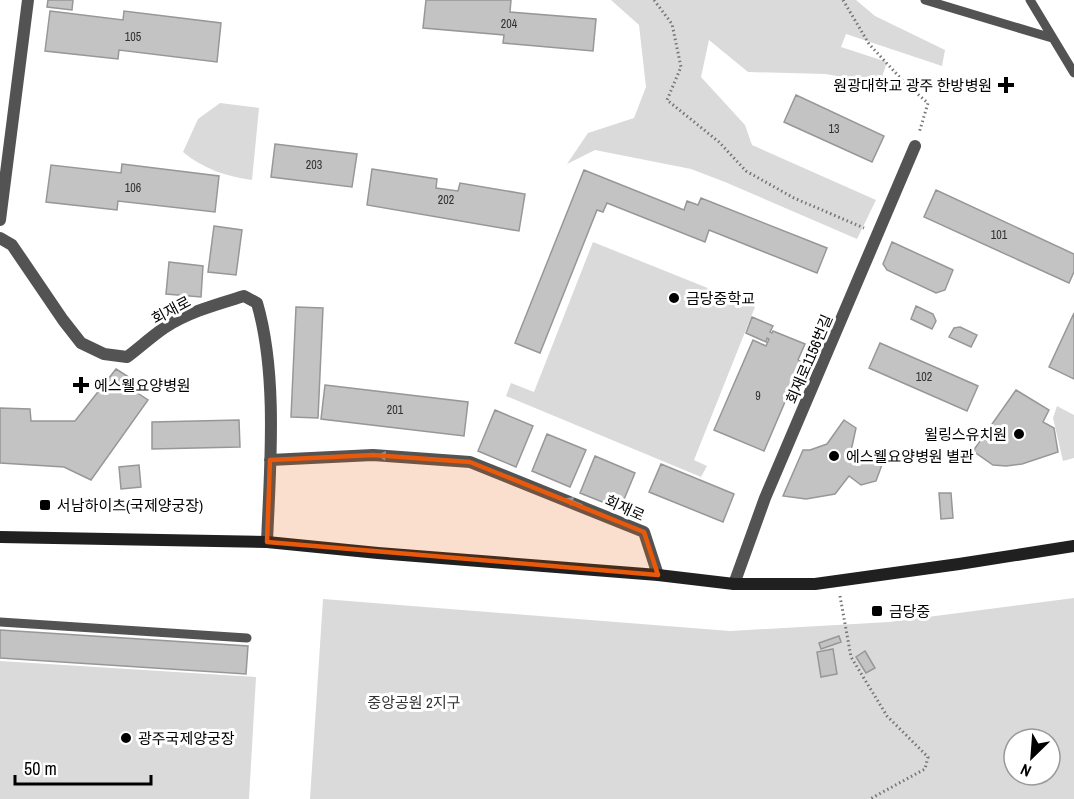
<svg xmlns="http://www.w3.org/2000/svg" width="1074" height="799" viewBox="0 0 1074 799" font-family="'Archivo Narrow','Noto Sans KR',sans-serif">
<rect width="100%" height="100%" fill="#fff"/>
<path fill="#dadada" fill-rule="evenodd" d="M611 0H856L875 16 945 50 942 66 846 34 841 47 887 62 880 83 825 74 748 72 709 40 701 77 745 125 752 145 876 200 857 239 725 182 691 169 595 150 567 164 588 133 634 118 646 87 639 25Z
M220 103 259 108 252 180C227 177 202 168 183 152L198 119Z
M593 242 755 307 694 460 707 466 701 477 506 396 511 383 534 392Z
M1057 406 1074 415V458L1063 461 1053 418Z
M1074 598V799H310L323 599 730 631 889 622ZM1014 739H1050V775H1014Z
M0 661 256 677 249 799H0Z"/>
<path fill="#c3c3c3" stroke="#979797" stroke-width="1.5" d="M48 0H73L72 10 47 7Z
M426 0H511L510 12 596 19 593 51 503 43 504 35 423 28Z
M50 11 123 20 124 11 221 23 217 62 119 50 118 59 45 51Z
M796 95 884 136 872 162 784 122Z
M275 144 357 154 352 187 271 177Z
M122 164 219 176 215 212 118 201 117 210 46 202 51 165 121 173Z
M372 169 437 179 436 188 458 191 460 183 525 194 519 231 367 205Z
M584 170 684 210 687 201 698 205 701 198 827 248 817 273 709 230 705 242 607 203 603 212 597 210 540 353 515 343Z
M936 190 1074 254V272L1069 283 924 217Z
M214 226 242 230 236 275 208 272Z
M892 242 953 270 945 290 936 293 887 270 883 264Z
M169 262 203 266 201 297 166 294Z
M916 306 933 314 936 321 932 329 911 319Z
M296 307 323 308 318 418 291 417Z
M1074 313V379L1049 367Z
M752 317 773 326 770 332 772 333 773 331 805 344 798 360 802 362 764 451 714 430 753 340 766 346 769 339 767 338 766 342 746 333Z
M960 327 977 335 971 347 949 337 954 328Z
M880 343 978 386 967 411 869 368Z
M116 369 135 381 130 388 148 400 91 480 64 467 0 463V408L30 409 31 421H75Z
M325 385 468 402 464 436 321 419Z
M1016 390 1049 410 1043 422 1054 428 1058 452 1022 464 1006 466 993 465 973 451Z
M495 410 533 426 516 467 478 451Z
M239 420 240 447 152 449V422Z
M844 420 856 428 851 451 883 462 876 481 861 485 849 476 835 494 806 499 783 496 803 450H810L827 444Z
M547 434 586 450 570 487 532 471Z
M595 456 635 473 620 509 580 493Z
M661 464 734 494 723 522 649 492Z
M139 465 141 487 121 489 119 467Z
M939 493H951L953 518 941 519Z
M0 630 248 646 246 674 0 658Z
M839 636 841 642 821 649 819 643Z
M833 649 837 674 821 677 817 652Z
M865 651 875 668 866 673 856 657Z"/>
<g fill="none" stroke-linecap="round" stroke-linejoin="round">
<path stroke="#757575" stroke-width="3" stroke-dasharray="1.5 3" stroke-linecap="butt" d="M654 0 672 24 681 67 667 100 719 142 746 171 794 198 864 228
M843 0 869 44 905 83 928 103 919 133
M840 596 851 657 887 716 928 757 925 769 870 799"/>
<path stroke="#535353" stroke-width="9" d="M925 0 1052 38
M1030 0 1074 73
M0 622 247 638"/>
<path stroke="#535353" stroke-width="12" d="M0 220 28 0
M0 238 12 245 63 320 81 343 104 354 127 357C139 348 151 337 164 328 188 312 218 304 244 296L257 303C278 375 270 468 267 542
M270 460 373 455 470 462 644 532 658 575
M734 584 765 498 915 146"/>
<path stroke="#202020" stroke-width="12" d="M0 537 267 542 378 553 658 575 734 584H815L959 564 1074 546"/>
</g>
<defs><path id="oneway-solid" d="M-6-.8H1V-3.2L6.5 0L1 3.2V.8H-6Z" transform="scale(1.5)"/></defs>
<g fill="#989898">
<use href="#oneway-solid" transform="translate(387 456) rotate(-176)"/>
<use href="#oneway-solid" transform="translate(574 502) rotate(-158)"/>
</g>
<path fill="#e8590c" fill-opacity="0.2" stroke="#e8590c" stroke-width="4.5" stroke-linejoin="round" d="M373 455 470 462 644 532 658 575 267 542 270 460Z"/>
<g fill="#000" stroke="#fff" stroke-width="2">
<path d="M1003 76h6v6h6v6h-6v6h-6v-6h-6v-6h6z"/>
<circle cx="674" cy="298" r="6"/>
<path d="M78 376h6v6h6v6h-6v6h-6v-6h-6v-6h6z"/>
<circle cx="1019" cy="434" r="6"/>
<circle cx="834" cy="456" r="6"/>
<rect x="39" y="499" width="12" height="12" rx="3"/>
<rect x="871" y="605" width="12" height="12" rx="3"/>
<circle cx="126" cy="738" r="6"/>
</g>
<g text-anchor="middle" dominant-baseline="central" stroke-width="6" stroke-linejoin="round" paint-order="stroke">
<g font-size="12" fill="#313131">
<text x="509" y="24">204</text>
<text x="133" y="37">105</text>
<text x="834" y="129">13</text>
<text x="314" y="165">203</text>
<text x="133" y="188">106</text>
<text x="446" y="200">202</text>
<text x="999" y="235">101</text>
<text x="924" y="377">102</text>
<text x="758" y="396">9</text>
<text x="395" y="410">201</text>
</g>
<g font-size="15" fill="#000" stroke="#fff" text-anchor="start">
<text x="992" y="85" text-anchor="end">원광대학교 광주 한방병원</text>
<text x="686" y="298">금당중학교</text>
<text x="94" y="385">에스웰요양병원</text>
<text x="1007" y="434" text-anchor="end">윌링스유치원</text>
<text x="846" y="456">에스웰요양병원 별관</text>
<text x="57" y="505">서남하이츠(국제양궁장)</text>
<text x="889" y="611">금당중</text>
<text x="138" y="738">광주국제양궁장</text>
</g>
<g font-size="15" fill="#000" stroke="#fff">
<text transform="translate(171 310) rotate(-28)">회재로</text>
<text transform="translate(809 359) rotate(-67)">회재로1156번길</text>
<text transform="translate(625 508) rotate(24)">회재로</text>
</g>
<g font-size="15" fill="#313131" stroke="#fff">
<text x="414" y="702">중앙공원 2지구</text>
</g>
</g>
<g transform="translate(1032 757) rotate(205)"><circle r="28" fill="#ffffff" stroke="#999999" stroke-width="1.5"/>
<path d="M0-4.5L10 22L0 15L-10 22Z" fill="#000000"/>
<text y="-9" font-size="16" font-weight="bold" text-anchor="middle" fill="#000000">N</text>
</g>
<path d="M15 775v9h136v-9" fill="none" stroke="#000000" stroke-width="3"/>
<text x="24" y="775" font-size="18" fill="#000000" stroke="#ffffff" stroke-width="4.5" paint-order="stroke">50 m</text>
</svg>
